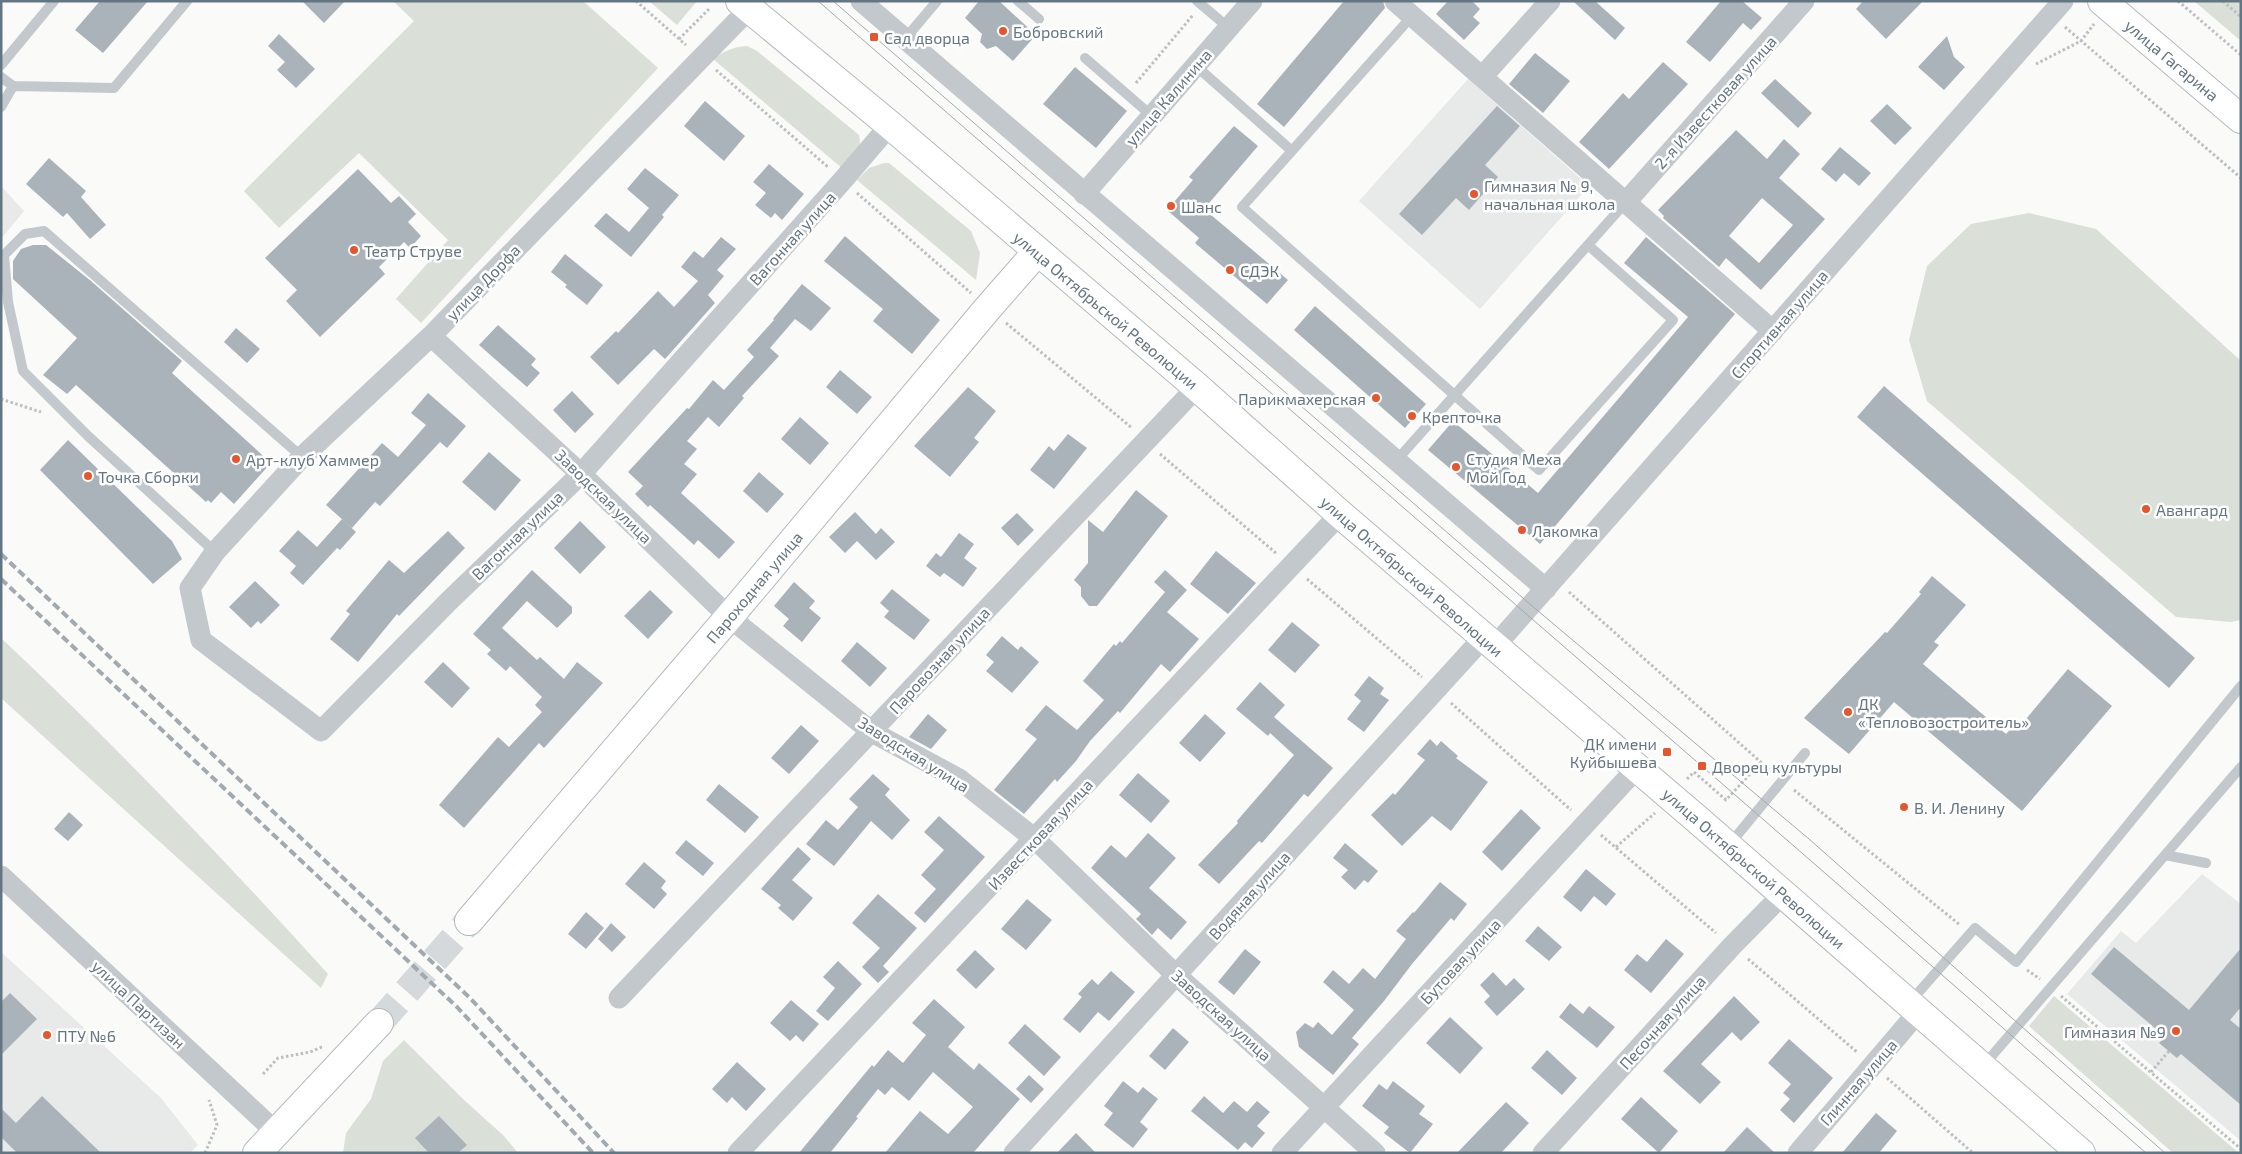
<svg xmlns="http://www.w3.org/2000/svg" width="2242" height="1154" viewBox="0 0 2242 1154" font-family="'Exo 2',sans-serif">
<rect width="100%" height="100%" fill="#fafaf8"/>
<path fill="#e8e9e9" d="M1468 79 1589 186 1480 309 1359 201Z
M1 186 24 211 1 239Z
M2202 874 2241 904V1141L2067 994 2121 931 2136 943Z
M1 952 161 1098 198 1145 190 1153H1Z"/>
<path fill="#dadfd7" d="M393 1H583L658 68 421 323 396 299 448 240 359 153 279 228 244 191 414 21Z
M649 1H697L677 25Z
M2194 1H2241V41Z
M747 46 757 51 859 135 861 149 843 169 713 59C724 51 733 47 747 46Z
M884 163H889L971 231 980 253 976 280 857 180 869 168Z
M2029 213 2096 229 2241 361V620L2231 622 2176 617 1927 401 1909 340 1927 266 1971 224Z
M1 638C115 745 223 858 328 974L321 988 1 698Z
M2054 996 2239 1153H2173L2029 1026Z
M404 1040 464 1100 504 1136 518 1153H343L346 1133 371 1099 383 1061Z"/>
<path fill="#aab3b9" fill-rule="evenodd" d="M100 1H148L103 53 75 30Z
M302 1H345L324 23Z
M979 1H999L1036 35 1013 61 996 46 987 49 980 42 982 34 965 18Z
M1344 1H1383L1385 8 1284 127 1257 104Z
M1448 1H1472L1480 9 1473 17 1480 23 1464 40 1436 14Z
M1595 1 1625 28 1615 40 1574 2Z
M1721 1H1742L1762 18 1751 30 1743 23 1710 62 1686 42Z
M1863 1H1923L1886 39 1856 9Z
M279 34 315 69 296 88 277 70 285 62 268 46Z
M1947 36 1954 57 1965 67 1944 90 1918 67Z
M1535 53 1570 81 1543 113 1509 84Z
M1663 62 1688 84 1609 169 1579 142 1623 93 1629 99Z
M1075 67 1127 111 1096 148 1043 104Z
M1775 79 1812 113 1798 128 1761 93Z
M705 101 745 136 724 161 684 126Z
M1887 104 1912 128 1895 145 1870 121Z
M1497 106 1520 126 1485 165 1498 177 1469 210 1456 198 1422 235 1399 214Z
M1234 126 1258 146 1204 209 1288 280 1267 304 1195 243 1199 238 1167 210 1193 180 1189 177Z
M1736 130 1767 159 1784 139 1800 154 1779 178 1825 219 1761 290 1726 258 1719 267 1663 218 1664 216 1658 210ZM1762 198 1793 225 1759 263 1729 236Z
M1840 147 1871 173 1859 186 1844 173 1836 182 1821 169Z
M49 158 86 191 81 197 106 225 90 239 67 213 63 217 26 184Z
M769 164 804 194 782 220 775 213 771 218 755 205 766 193 753 182Z
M645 168 679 195 662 215 664 217 631 257 594 226 606 213 629 232 649 208 627 189Z
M358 169 391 203 399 196 416 214 408 222 421 236 410 248 404 242 379 267 385 274 320 337 286 301 297 290 265 258Z
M845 236 940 320 912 354 873 321 883 309 824 261Z
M721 237 736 249 717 270 724 276 708 295 715 303 665 359 654 349 618 385 590 357 616 331 618 333 658 291 674 307 698 281 681 267 694 251 703 258Z
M1646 237 1735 314 1540 544 1428 450 1453 421 1538 493 1688 317 1624 263Z
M33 245H46L91 281 182 361 172 373 271 463 234 504 221 492 211 503 208 500 206 502 76 385 67 394 43 375 77 338 13 279V261L21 249Z
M565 254 603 285 587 305 565 287 567 285 551 272Z
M802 284 831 308 811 331 795 319 770 348 779 356 742 396 744 398 719 427 708 417 687 441 697 449 684 464 697 474 681 493 735 542 719 559 698 540 694 545 650 505 648 507 635 494 643 486 628 472 687 408 689 409 713 380 724 390 754 357 747 350 774 320 773 319Z
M1315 306 1426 404 1405 428 1294 330Z
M498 325 536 359 531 365 540 373 527 387 479 345Z
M236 328 260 349 247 363 224 342Z
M840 370 872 397 857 414 826 387Z
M1884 386 2195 658 2169 688 1857 417Z
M968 387 996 411 974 438 979 442 950 477 914 446Z
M572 391 594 414 575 433 553 410Z
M428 393 466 426 447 448 440 442 380 506 375 502 352 528 326 505 382 443 398 457 426 425 411 413Z
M800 417 829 443 810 465 781 439Z
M1068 434 1087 448 1054 489 1030 470 1049 446 1054 451Z
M68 440 172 541 182 559 153 584 40 470Z
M489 452 521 480 495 511 462 482Z
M759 472 784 494 767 513 743 491Z
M1136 490 1168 516 1097 606H1089L1081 596V587L1074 580 1088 563V520L1103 532Z
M855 512 876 534 881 528 895 542 876 560 857 541 845 553 829 537Z
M1017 513 1034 530 1018 546 1001 528Z
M342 519 356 532 340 550 337 548 303 585 290 573 296 566 279 551 298 530 317 547Z
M580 521 606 547 580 574 554 548Z
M448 531 465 548 399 616 397 614 358 662 330 639 350 614 346 611 389 560 404 573Z
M959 533 974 544 964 558 977 568 963 587 944 573 940 577 926 566 936 553 941 557Z
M1216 551 1256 583 1228 614 1190 584Z
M532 570 572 607V613L557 628 527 601 502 628 537 660 540 657 564 679 577 662 603 683 544 748 539 743 464 828 439 805 498 737 509 747 542 712 535 705 542 697 510 666 506 671 487 654 491 650 473 634Z
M1165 570 1187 590 1167 612 1199 639 1170 672 1161 664 1120 713 1118 711 1090 741 1076 761 1057 782 1055 779 1024 814 994 790 1037 739 1025 730 1046 705 1077 730 1104 700 1083 681 1114 644 1116 646 1120 641 1122 643 1165 592 1154 582Z
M1932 576 1966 605 1934 642 1939 645 1923 664 2006 734 2016 723 2020 726 2068 669 2112 706 2022 811 1894 702 1849 754 1804 718 1885 632 1887 633 1921 594 1919 592Z
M255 581 280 605 261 624 258 621 251 628 229 607Z
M794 582 815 601 809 608 821 618 802 642 783 626 789 619 774 606Z
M892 589 930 620 914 640 884 617 889 611 880 603Z
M650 590 673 612 648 639 624 616Z
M1292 622 1320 645 1295 673 1268 650Z
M1002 636 1018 650 1021 646 1039 662 1012 693 986 671 994 662 986 655Z
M857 642 887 668 870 687 841 661Z
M443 662 470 688 452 708 424 682Z
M1369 676 1384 688 1380 694 1389 700 1364 732 1347 719 1361 701 1354 695Z
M1260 682 1285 705 1274 717 1333 768 1308 797 1304 794 1262 843 1259 841 1219 884 1198 865 1238 823 1237 821 1242 815 1294 755 1270 733 1268 736 1236 709Z
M928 714 947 730 931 749 909 737Z
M1205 714 1226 733 1200 762 1179 743Z
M801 725 819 741 789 774 771 758Z
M1430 739 1437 746 1441 741 1458 756 1456 758 1488 782 1451 831 1432 816 1402 846 1371 815 1393 793 1395 795 1425 760 1417 754Z
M1138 773 1170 801 1151 823 1119 795Z
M873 774 890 789 885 795 910 820 892 840 871 821 834 866 806 844 826 820 838 830 858 807 849 799Z
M719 784 759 817 745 833 706 800Z
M1521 809 1541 828 1502 871 1482 852Z
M69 812 83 825 68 841 54 829Z
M939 816 985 857 925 923 914 913 936 889 921 875 944 850 924 832Z
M1148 833 1176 858 1149 888 1187 922 1171 940 1158 928 1152 935 1136 919 1141 914 1091 868 1111 845 1126 858Z
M686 840 714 863 703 876 675 853Z
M1345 843 1378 871 1368 883 1364 880 1355 890 1341 877 1348 870 1333 858Z
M798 847 811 859 792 880 813 898 793 921 778 908 781 905 761 889Z
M644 862 666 881 661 888 667 894 654 909 625 884Z
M1586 869 1616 894 1606 906 1594 896 1581 912 1563 897Z
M1440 882 1467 904 1454 921 1451 918 1412 964 1384 1001 1352 1038 1359 1044 1333 1075 1299 1047 1296 1032 1305 1023 1313 1028 1318 1022 1332 1035 1354 1010 1323 982 1333 970 1349 984 1363 968 1375 979 1406 939 1396 931 1413 912 1414 913Z
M878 894 917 928 883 966 889 972 878 983 862 967 880 948 852 923Z
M1027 899 1052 920 1026 950 1001 929Z
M586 912 604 928 586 949 568 934Z
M611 923 626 937 612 952 598 939Z
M1538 926 1562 947 1549 961 1525 941Z
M1666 939 1684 954 1651 993 1624 970 1637 954 1647 962Z
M2114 947 2189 1010 2241 948V1007L2230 1020 2241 1029V1105L2181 1054 2177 1058 2159 1043 2163 1039 2154 1032 2156 1029 2091 974Z
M1245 949 1261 962 1234 995 1218 982Z
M975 950 995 969 976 989 956 970Z
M838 961 862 984 828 1021 816 1011 835 988 823 977Z
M1111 971 1135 992 1109 1021 1098 1012 1080 1033 1063 1019 1082 997 1078 994 1092 979 1098 985Z
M1493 972 1506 986 1514 978 1525 989 1497 1016 1484 1002 1490 996 1480 985Z
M10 993 37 1019 1 1055V1002Z
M1734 996 1760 1022 1741 1041 1732 1032 1701 1064 1721 1082 1700 1104 1663 1071Z
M934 999 965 1027 948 1047 974 1070 979 1063 1020 1099 973 1153H885L920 1111 948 1134 973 1107 933 1072 909 1101 892 1087 885 1095 878 1089 856 1117 858 1118 830 1153H799L872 1065 874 1067 888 1050 903 1063 926 1035 912 1023Z
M791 1000 819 1024 803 1042 796 1035 790 1041 770 1023Z
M1570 1003 1583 1014 1589 1006 1615 1027 1597 1048 1559 1017Z
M1450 1017 1483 1048 1460 1074 1426 1043Z
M1025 1024 1061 1057 1044 1076 1008 1043Z
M1173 1028 1189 1042 1165 1070 1149 1056Z
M1789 1039 1833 1078 1794 1123 1780 1110 1790 1099 1783 1093 1791 1084 1768 1063Z
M1547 1050 1577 1078 1562 1095 1531 1068Z
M737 1062 766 1089 746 1111 732 1097 727 1103 712 1089Z
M1029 1075 1044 1089 1031 1103 1016 1089Z
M1123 1081 1138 1093 1143 1087 1158 1099 1140 1122 1148 1129 1133 1148 1104 1125 1113 1113 1104 1106Z
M1393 1081 1425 1106 1419 1114 1433 1124 1410 1153 1384 1133 1389 1127 1362 1106 1379 1084 1387 1090Z
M42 1096 101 1153H17L1 1137V1108L16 1123Z
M1204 1096 1223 1113 1234 1101 1247 1112 1257 1101 1270 1112 1257 1126 1265 1133 1252 1148 1245 1142 1238 1150 1191 1111Z
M1641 1097 1678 1131 1659 1153 1621 1119Z
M1506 1102 1529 1123 1501 1153H1457Z
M1876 1113 1897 1131 1879 1153H1842Z
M439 1116 467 1145 458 1153H429L415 1138Z
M1747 1127 1775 1153H1723Z
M1076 1133 1096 1153H1057Z"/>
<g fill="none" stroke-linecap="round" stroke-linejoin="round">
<path stroke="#d5d9db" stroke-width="28" stroke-dasharray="28 14" stroke-linecap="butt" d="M379 1023 469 921"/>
<g stroke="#b3babf" stroke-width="30">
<path id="secondary" d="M2102 1 2241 119
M469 921 729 617 988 308 1037 252
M257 1153 379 1023"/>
</g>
<g stroke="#b5babe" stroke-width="30">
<path id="primary" d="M740 1 890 125 1197 387 1340 514 1698 820 2081 1153"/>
</g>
<path stroke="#bbbfc2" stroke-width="3" stroke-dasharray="2.5 2.5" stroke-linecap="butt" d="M636 1 686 45
M2178 1 2241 55
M2223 1 2241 17
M2065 27 2241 178
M679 39 709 9
M2036 64 2081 41 2094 24
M716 70 828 167
M1136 83 1193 15
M857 193 971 293
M1006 323 1132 428
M1 399 41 412
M1160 454 1277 554
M1307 579 1422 677
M1569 592 1772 772
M1451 703 1571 810
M1687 779 1694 772 1726 800 1761 762
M1794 790 1960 925
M1601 835 1716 933
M1616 847 1655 813
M1748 959 1857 1052
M2027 970 2040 979
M2061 996 2241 1149
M2151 1072 2169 1051
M263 1074 278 1058 310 1052 324 1046
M1887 1078 1973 1153
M205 1153 217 1125 209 1100"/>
<path stroke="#c3c8cc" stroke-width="10" d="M1018 1 1039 19
M1197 1 1229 28
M1412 16 1242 207 1539 470 1673 320 1588 245
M905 39 937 1
M1085 58 1152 116
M1 65 54 1
M1196 66 1292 151
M1 77 13 86 114 88 187 1
M1 107 13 86
M1396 461 1626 202
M215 552 88 436 23 371 8 302 4 255 25 234 44 231 302 457
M1729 845 1805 753
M2165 855 2206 863
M1910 1002 1975 928 2016 962 2241 686
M1983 1066 2241 767"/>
<path stroke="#c3c8cc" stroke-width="21" d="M861 1 1546 589
M1395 1 1773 331
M749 9 431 336 302 457 215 552 190 588 201 640 321 731 449 601 581 474 843 180 890 125
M1482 77 1550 1
M1084 194 1252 1
M1626 202 1804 1
M431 336 581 474 729 617 872 732 959 779 1035 839 1176 975 1375 1153
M1494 647 2063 1
M1 876 277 1133
M619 998 1197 387
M738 1153 1340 514
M1014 1153 1483 638
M1282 1153 1637 768
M1543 1153 1732 946 1783 894
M1798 1153 1919 1011"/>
<use href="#secondary" stroke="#fff" stroke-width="28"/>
<use href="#primary" stroke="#fff" stroke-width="28"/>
<path stroke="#a2aab0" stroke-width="1" d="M818 1C1261 385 1705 767 2146 1153
M833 1 1531 605 1809 839 2165 1153"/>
<path stroke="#a2aab0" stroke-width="4" stroke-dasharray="8 4" stroke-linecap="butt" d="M1 554 470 998 614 1153
M1 579 457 1007 593 1153"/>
</g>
<g fill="#e4572e" stroke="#fff" stroke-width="2">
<circle cx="1003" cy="31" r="5"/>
<rect x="869" y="32" width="10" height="10" rx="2.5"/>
<circle cx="1474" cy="194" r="5"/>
<circle cx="1171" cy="206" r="5"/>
<circle cx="354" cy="250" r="5"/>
<circle cx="1230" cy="270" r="5"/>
<circle cx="1376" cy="398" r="5"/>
<circle cx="1412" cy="416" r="5"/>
<circle cx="236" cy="459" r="5"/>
<circle cx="1456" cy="467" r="5"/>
<circle cx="88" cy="476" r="5"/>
<circle cx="2146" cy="509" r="5"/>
<circle cx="1522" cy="530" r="5"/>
<circle cx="1848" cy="712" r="5"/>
<rect x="1662" y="747" width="10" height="10" rx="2.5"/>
<rect x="1697" y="761" width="10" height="10" rx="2.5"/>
<circle cx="1904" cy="807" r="5"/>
<circle cx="2176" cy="1031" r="5"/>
<circle cx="47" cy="1035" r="5"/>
</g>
<g text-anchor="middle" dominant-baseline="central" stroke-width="5" stroke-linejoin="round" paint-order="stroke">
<g font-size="16" fill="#657683" stroke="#fff" text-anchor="start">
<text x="1013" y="31">Бобровский</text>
<text x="884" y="37">Сад дворца</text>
<text x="1484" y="185">Гимназия № 9,<tspan x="1484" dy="18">начальная школа</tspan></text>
<text x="1181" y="206">Шанс</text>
<text x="364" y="250">Театр Струве</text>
<text x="1240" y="270">СДЭК</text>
<text x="1366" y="398" text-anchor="end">Парикмахерская</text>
<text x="1422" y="416">Крепточка</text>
<text x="1466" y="458">Студия Меха<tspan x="1466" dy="18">Мой Год</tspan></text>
<text x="246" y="459">Арт-клуб Хаммер</text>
<text x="98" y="476">Точка Сборки</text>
<text x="2156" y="509">Авангард</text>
<text x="1532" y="530">Лакомка</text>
<text x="1858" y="703">ДК<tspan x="1858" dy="18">«Тепловозостроитель»</tspan></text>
<text x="1657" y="743" text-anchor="end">ДК имени<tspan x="1657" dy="18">Куйбышева</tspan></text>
<text x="1712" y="766">Дворец культуры</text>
<text x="1914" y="807">В. И. Ленину</text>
<text x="2166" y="1031" text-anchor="end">Гимназия №9</text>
<text x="57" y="1035">ПТУ №6</text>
</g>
<g font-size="16" fill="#657683" stroke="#fff">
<text transform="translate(2172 60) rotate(40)">улица Гагарина</text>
<text transform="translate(1168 97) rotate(-49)">улица Калинина</text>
<text transform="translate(1715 102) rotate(-48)">2-я Известковая улица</text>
<text transform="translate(792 238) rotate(-48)">Вагонная улица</text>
<text transform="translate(483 282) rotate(-46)">улица Дорфа</text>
<text transform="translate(1106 310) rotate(40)">улица Октябрьской Революции</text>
<text transform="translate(1779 324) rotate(-49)">Спортивная улица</text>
<text transform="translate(604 496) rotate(44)">Заводская улица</text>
<text transform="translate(517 535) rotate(-44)">Вагонная улица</text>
<text transform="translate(1412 576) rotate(41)">улица Октябрьской Революции</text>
<text transform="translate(754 587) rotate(-50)">Пароходная улица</text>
<text transform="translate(939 660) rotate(-47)">Паровозная улица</text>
<text transform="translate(914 754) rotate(32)">Заводская улица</text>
<text transform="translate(1040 834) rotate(-47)">Известковая улица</text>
<text transform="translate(1754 868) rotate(41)">улица Октябрьской Революции</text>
<text transform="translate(1249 895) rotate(-48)">Водяная улица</text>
<text transform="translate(1460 961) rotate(-47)">Бутовая улица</text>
<text transform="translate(139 1004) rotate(43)">улица Партизан</text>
<text transform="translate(1222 1015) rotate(42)">Заводская улица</text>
<text transform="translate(1662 1022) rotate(-48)">Песочная улица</text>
<text transform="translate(1858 1082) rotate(-49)">Глинная улица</text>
</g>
</g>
<rect width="2242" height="1154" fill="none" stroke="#657683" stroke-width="5"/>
</svg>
